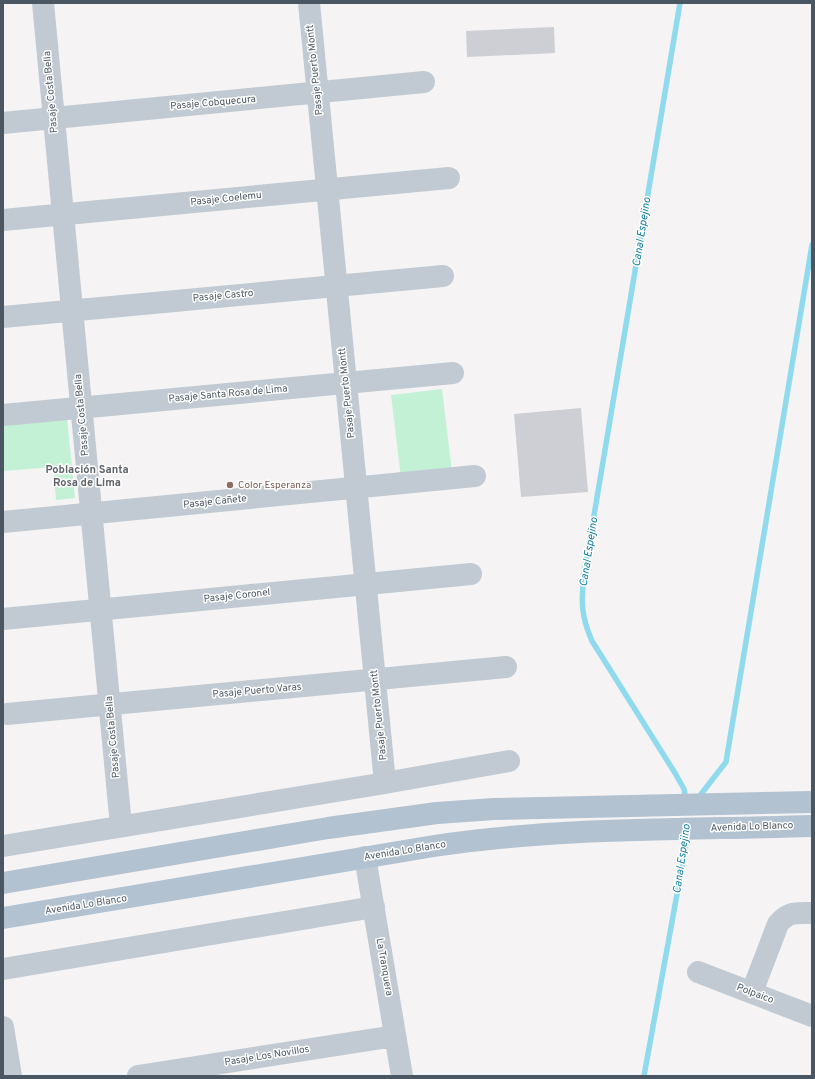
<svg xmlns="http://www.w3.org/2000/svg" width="815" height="1079" viewBox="0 0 815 1079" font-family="Overpass,sans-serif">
<rect width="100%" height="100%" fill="#f5f3f3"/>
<path fill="#c3f1d5" d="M442 389 452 472 401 478 391 395Z
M67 418 75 498 56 500 53 467 3 471V424Z"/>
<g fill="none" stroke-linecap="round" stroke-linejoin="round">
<path stroke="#90daee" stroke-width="5.5" d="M680 3 584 575C581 602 581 616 592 641L675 773 684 789 686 800
M698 798 726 762 812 245
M644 1076 685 850 687 832"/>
</g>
<path fill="#cdcfd5" d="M554 27 555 53 467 57 466 31Z
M581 408 588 492 521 497 514 414Z"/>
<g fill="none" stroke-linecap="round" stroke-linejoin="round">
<path stroke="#c1cad2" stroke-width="22" d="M43 3 121 826
M309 3 385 783
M3 123 424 82
M3 220 449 178
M3 317 443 276
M3 415 453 373
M3 522 475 476
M3 619 471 574
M7 714 506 667
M3 846 385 783 509 761
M365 857 402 1076
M3 969 374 907
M698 972 812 1016
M752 992 778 924C789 911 796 913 812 913
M3 1027 11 1076
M138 1076 395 1036"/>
<path stroke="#b3c2d1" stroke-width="22" d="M3 883 328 828 437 813 494 809 812 802
M3 918 434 846C559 827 686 830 812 826"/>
</g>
<circle fill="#8d6e63" stroke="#fff" stroke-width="1.5" cx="230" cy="485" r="4"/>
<g text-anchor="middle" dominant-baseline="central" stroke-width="3" stroke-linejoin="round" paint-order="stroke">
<g font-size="10" fill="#4a5661" stroke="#fff">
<text transform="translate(315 70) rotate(-96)">Pasaje Puerto Montt</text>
<text transform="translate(51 92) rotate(-95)">Pasaje Costa Bella</text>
<text transform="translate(213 103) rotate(-5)">Pasaje Cobquecura</text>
<text transform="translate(226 199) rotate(-6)">Pasaje Coelemu</text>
<text transform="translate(223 296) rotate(-5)">Pasaje Castro</text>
<text transform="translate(347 393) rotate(-96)">Pasaje Puerto Montt</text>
<text transform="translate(228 394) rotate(-5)">Pasaje Santa Rosa de Lima</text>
<text transform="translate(82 415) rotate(-95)">Pasaje Costa Bella</text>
<text transform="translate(215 502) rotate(-6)">Pasaje Cañete</text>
<text transform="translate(237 596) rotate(-6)">Pasaje Coronel</text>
<text transform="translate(257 691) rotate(-5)">Pasaje Puerto Varas</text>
<text transform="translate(379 715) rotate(-96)">Pasaje Puerto Montt</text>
<text transform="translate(113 737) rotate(-95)">Pasaje Costa Bella</text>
<text transform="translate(752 827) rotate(-2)">Avenida Lo Blanco</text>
<text transform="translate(405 851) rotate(-9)">Avenida Lo Blanco</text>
<text transform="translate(86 905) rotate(-9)">Avenida Lo Blanco</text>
<text transform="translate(384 967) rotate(80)">La Tranquera</text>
<text transform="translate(755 994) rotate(21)">Polpaico</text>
<text transform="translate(267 1056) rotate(-9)">Pasaje Los Novillos</text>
</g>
<g font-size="10" fill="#785e54" stroke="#fff" text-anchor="start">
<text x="238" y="485">Color Esperanza</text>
</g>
<g font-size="11" font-style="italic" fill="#0c7c9b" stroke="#fff">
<text transform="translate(642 232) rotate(-81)">Canal Espejino</text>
<text transform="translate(589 552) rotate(-81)">Canal Espejino</text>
<text transform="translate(682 859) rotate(-82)">Canal Espejino</text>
</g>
<g font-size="11" font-weight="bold" fill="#5f6368" stroke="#fff">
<text x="87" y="470">Población Santa<tspan x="87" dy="13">Rosa de Lima</tspan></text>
</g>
</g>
<rect width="815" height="1079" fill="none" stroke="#4a5661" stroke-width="8"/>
</svg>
